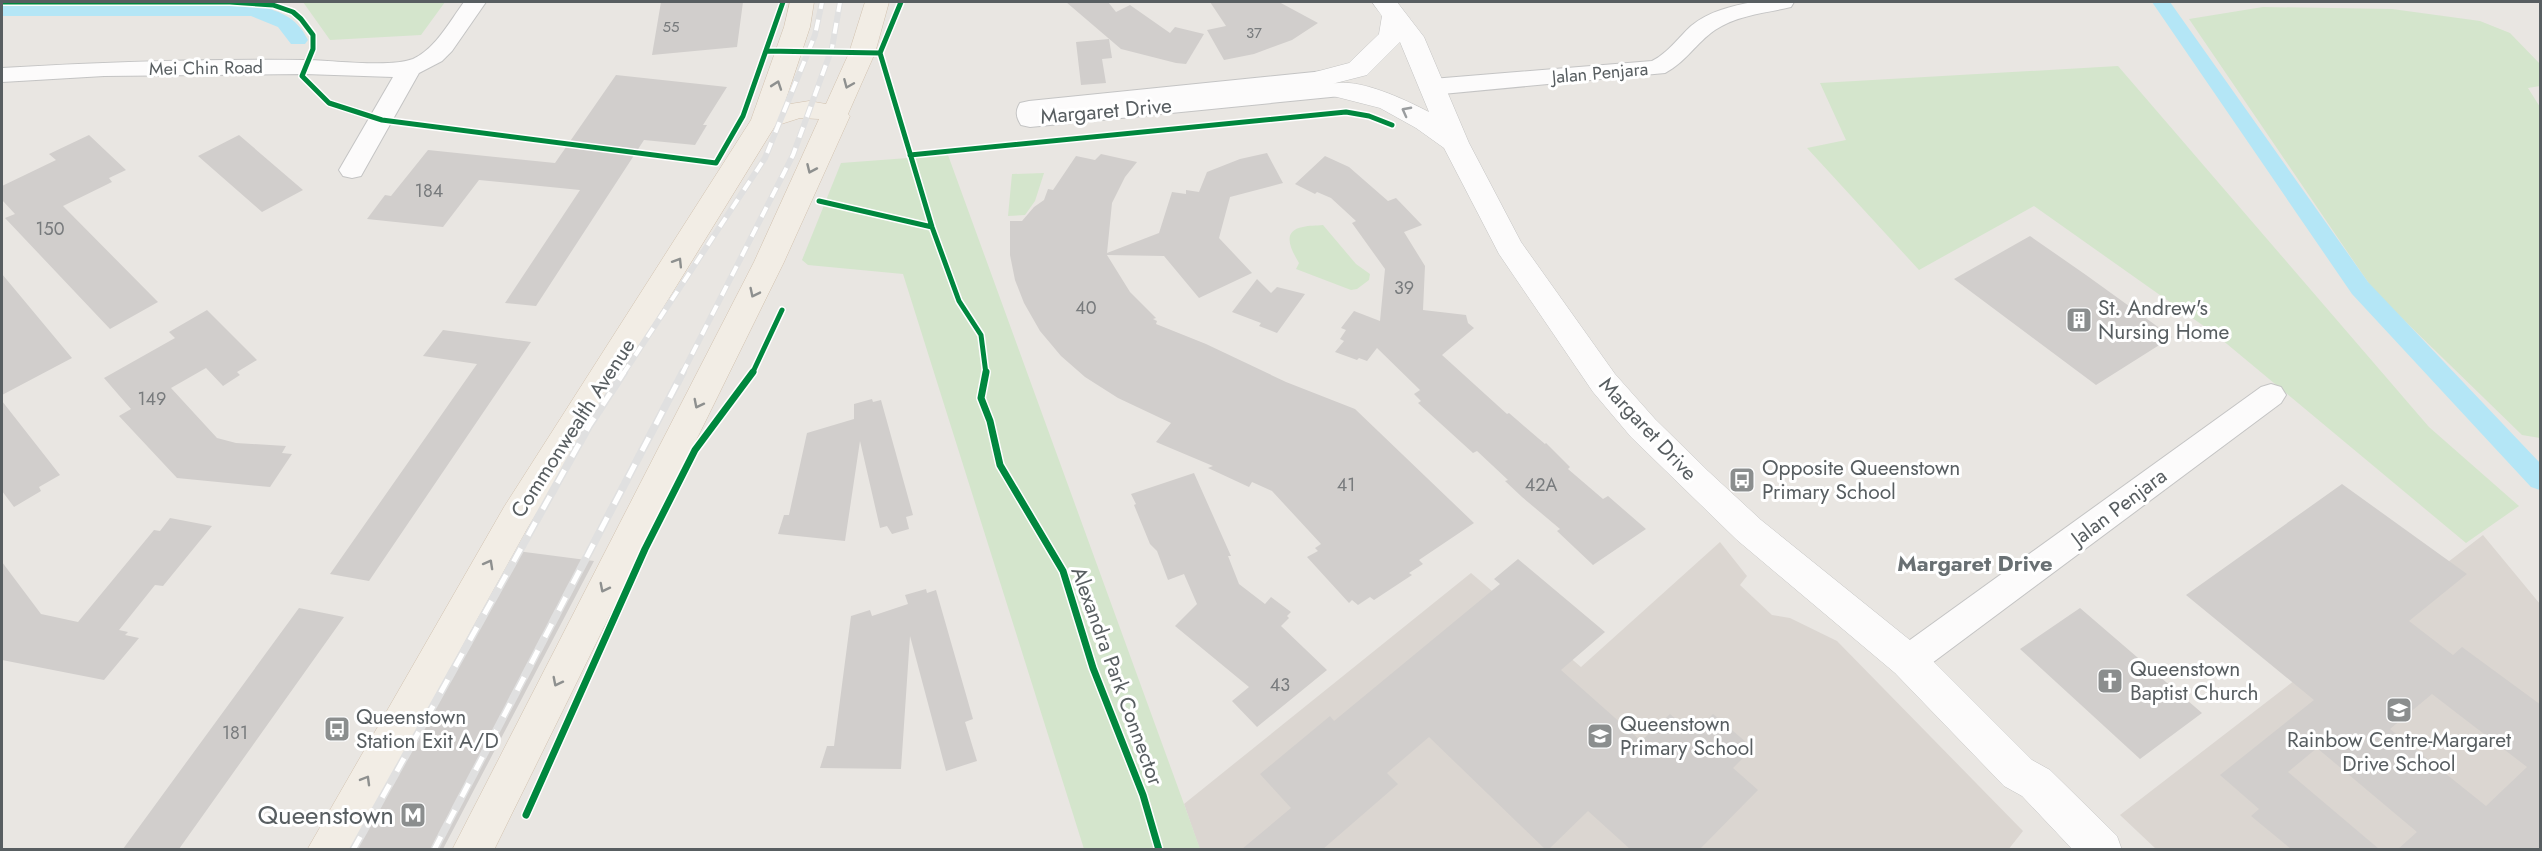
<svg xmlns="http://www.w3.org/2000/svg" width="2542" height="851" viewBox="0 0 2542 851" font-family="Jost,sans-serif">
<rect width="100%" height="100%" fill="#e9e6e2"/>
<path fill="#dbd6d1" d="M2483 535 2540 604V849H2156L2120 815Z
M1720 542 1747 576 1740 585 1772 615 1790 618 1837 641 2023 831 2008 850H1200L1184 804 1471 573 1581 667Z"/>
<path fill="#d4e5cc" d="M303 2H445L421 35 330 40Z
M2263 7 2392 9 2480 21 2510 33 2540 64V86L2528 88 2540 107V438L2522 435 2374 291 2189 19Z
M2118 66 2429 427 2519 506 2466 543 2215 334 2034 206 1919 270 1807 148 1846 140 1820 83Z
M948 155 1184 804 1200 849H1084L903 274 808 265 802 260 841 163Z
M1044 173 1035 201 1025 215 1008 216 1012 174Z
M1323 225 1356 264 1370 274 1369 280 1357 289 1351 290 1296 269 1299 263C1292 251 1280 231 1303 227 1309 225 1316 226 1323 225Z"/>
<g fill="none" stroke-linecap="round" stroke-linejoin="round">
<path fill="#b4e6f6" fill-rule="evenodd" d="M2152 2H2170L2368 282 2540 463V490L2531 487 2352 294Z
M2 4H251C276 10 296 15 308 40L305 44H291L278 27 251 16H2Z"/>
</g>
<path fill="#d1cecc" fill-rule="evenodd" d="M661 2H743L737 47 652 55Z
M1066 2H1108L1116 12 1130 5 1170 33 1175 27 1204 34 1186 64 1176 63 1121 49Z
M1210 2H1279L1318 23 1292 40 1254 54 1224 60 1207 30 1226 26Z
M1109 39 1112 58 1102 59 1106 83 1081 85 1076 42Z
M616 75 727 87 703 125H707L695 145 644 140 536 306 505 303 580 190 479 180 443 227 367 219 385 195 391 196 428 150 555 163Z
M89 135 126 170 109 178 112 182 63 206 158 302 110 329 5 218 15 214 2 200V186L56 160 49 154Z
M239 135 303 190 262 212 198 156Z
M1267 153 1283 183 1230 197 1219 238 1252 273 1199 298 1164 256 1107 255 1130 292 1156 318 1153 319 1157 321 1156 324 1206 344 1286 382 1355 409 1474 523 1419 560 1423 564 1409 573 1412 575 1374 600 1370 597 1358 605 1352 600 1349 603 1307 557 1318 551 1315 548 1321 544 1272 491 1252 482 1249 487 1208 468 1213 466 1156 442 1171 423 1118 398 1085 377 1061 356 1040 331 1024 303 1015 280 1010 255V221H1022L1034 207 1044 200 1048 189 1053 190 1076 156 1095 160 1101 154 1137 162 1125 177 1112 203 1107 253 1159 233 1172 192 1186 194V190L1199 192 1207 172 1240 159Z
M1325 156 1349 167 1388 201 1396 198 1422 225 1404 232 1425 266 1423 310 1466 315 1468 323 1474 328 1442 355 1507 414 1509 413 1545 444 1546 443 1570 467 1568 469 1603 499 1608 496 1646 529 1593 565 1557 531 1560 529 1522 497 1505 481 1508 480 1477 451 1473 453 1418 403 1421 401 1414 394 1420 390 1377 348 1367 361 1359 358 1357 360 1335 352 1344 341 1340 339 1346 330 1341 328 1354 311 1380 321 1385 269 1352 223 1356 221 1331 198 1317 192 1315 194 1295 184Z
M2030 236 2086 275 2172 337 2096 385 1954 279Z
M2 274 72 358 2 395Z
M1257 279 1271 293 1277 287 1305 294 1277 333 1259 326 1261 323 1232 312Z
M207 310 257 360 237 372 240 375 223 386 206 368 171 388 217 438 236 443 286 446 282 453 292 454 270 487 177 478 119 416 131 409 104 378 175 338 169 332Z
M443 330 531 342 369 581 330 574 477 364 423 356Z
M872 399 873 402 881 400 913 515 906 517 909 529 892 534 887 526 880 528 860 441 845 541 778 534 784 515H789L807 433 854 419V404Z
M2 401 60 475 39 487 41 491 14 507 2 491Z
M1194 473 1231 556H1228L1239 584 1265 604 1271 597 1291 612 1287 616 1289 618 1281 626 1327 670 1257 727 1232 701 1249 687 1175 626 1197 604 1184 574 1168 580 1157 551 1150 544 1134 505 1136 504 1131 494Z
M2342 484 2467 574 2409 621 2453 655 2462 647 2541 705V849H2398L2417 832 2317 748 2288 772 2379 849H2291L2251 816 2259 809 2220 775 2314 700 2186 595ZM2432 694 2527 767 2486 806 2390 729Z
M170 518 212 526 163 586 155 585 119 630 128 632 125 635 139 638 104 680 2 660V562L41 614 78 622 154 530 160 531Z
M517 551 594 561 443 849H353Z
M1518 559 1605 632 1561 670 1641 741 1670 714 1693 734 1713 714 1753 748 1733 768 1758 790 1700 849H1630L1588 811 1549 849H1545L1429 737 1387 773 1398 784 1323 849H1242L1291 808 1260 774 1330 716 1334 721 1500 584 1494 579Z
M926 589 927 593 936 590 973 719 965 722 977 761 946 771 910 636 901 769 820 768 827 746H834L851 616 870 610 872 616 908 604 905 595Z
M299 608 344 617 179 849H123Z
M2080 608 2202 713 2140 759 2020 649Z"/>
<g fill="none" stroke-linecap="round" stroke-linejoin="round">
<g stroke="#c4c4c4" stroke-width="2">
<path id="street" d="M464 2H486L452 51 442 61 419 73 361 176 352 178 343 176 339 170 393 77 305 74 104 76 2 82V68C102 62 203 59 304 60 331 60 390 68 413 59 436 48 450 21 464 2Z
M1753 2H1794L1791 7C1766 13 1737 15 1715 30 1696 43 1686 62 1665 73L1432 95 1423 92 1420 87 1423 82 1432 79 1652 61C1668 53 1678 38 1691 26 1709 11 1732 6 1753 2Z
M1324 71 1332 73 1336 78 1333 83 1351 85 1354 90 1351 95 1030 127 1021 125C1016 117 1015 111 1020 103L1029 101Z
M2271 384 2281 387 2286 395 2281 403 1920 672 1908 676 1896 672 1891 661 1896 650 2261 387Z"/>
</g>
<g stroke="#c4c4c3" stroke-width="1">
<path id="secondary" d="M1372 2H1397L1424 37 1469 143 1521 242 1615 374 1655 419 1708 471 1761 520 1921 649 2032 760 2050 770 2117 836 2122 850H2073L2022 796 2004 786 1895 673 1737 540 1631 437 1593 392 1499 254 1444 148 1416 128 1380 108 1333 96 1329 90 1333 84C1358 77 1406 100 1429 112L1400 42 1367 75 1324 86 1315 84 1311 78 1315 72 1349 63 1379 34 1382 16Z"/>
</g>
<g stroke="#d2c2af" stroke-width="1">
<path id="primary" d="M790 2H814L810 27 784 105 809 101 826 104 849 53 865 2H889L875 53 848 114 850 116 784 262 494 850H452L754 262 819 119 800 118 775 126 528 527 350 850H307L504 507 751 120 784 27Z"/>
</g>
<use href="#street" fill="#fcfbfb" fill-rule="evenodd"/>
<use href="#secondary" fill="#fcfbfb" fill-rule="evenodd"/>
<use href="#primary" fill="#f2ede5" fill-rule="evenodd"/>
<g stroke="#e0e0e0" stroke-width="6">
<path id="rail-far1" d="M623 374 765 158 815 35 822 2
M682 374 793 155 832 48 840 2"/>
</g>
<g stroke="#e0e0e0" stroke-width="8">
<path id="rail" d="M353 850 589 426 624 372
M434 850 683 372"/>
</g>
<use href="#rail-far1" stroke="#fff" stroke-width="4" stroke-dasharray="11" stroke-linecap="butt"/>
<use href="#rail" stroke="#fff" stroke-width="5" stroke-dasharray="15" stroke-linecap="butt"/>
<g stroke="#fff" stroke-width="8">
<path id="cycleway-far1" d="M2 2H230L273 5 293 12 301 19 313 35V49L302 76 329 103 382 120 716 163 743 116 783 2
M901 2 880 53 932 227 959 301 981 335 986 374
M766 51 880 53
M910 155 1346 112 1369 116 1392 125
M819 201 932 227
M752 374 782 310"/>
</g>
<g stroke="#fff" stroke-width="10">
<path id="cycleway" d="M986 372 981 398 990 421 1000 465 1063 571 1093 668 1143 795 1159 850
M526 815 645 549 695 450 753 372"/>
</g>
<use href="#cycleway-far1" stroke="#00873e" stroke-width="5"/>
<use href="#cycleway" stroke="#00873e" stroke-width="7"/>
</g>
<defs><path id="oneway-chevron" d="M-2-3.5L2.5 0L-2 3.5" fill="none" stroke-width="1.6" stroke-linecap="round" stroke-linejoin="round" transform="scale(1.5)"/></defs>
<g stroke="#8e908f">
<use href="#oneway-chevron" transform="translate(848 84) rotate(113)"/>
<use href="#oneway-chevron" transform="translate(777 85) rotate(-71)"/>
<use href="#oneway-chevron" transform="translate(811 169) rotate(114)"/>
<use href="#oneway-chevron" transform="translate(678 262) rotate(-58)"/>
<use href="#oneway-chevron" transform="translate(754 293) rotate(116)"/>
<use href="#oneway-chevron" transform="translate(698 404) rotate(117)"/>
<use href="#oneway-chevron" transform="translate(489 564) rotate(-61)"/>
<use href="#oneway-chevron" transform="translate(604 588) rotate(117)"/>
<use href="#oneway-chevron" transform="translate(557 682) rotate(117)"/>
<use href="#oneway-chevron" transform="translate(366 780) rotate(-60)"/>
</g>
<use stroke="#9a9d9f" href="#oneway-chevron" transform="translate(1406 111) rotate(-152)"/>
<defs>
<g id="building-square" transform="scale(1.35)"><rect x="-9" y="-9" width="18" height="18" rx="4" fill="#8b8e8e" stroke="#fff"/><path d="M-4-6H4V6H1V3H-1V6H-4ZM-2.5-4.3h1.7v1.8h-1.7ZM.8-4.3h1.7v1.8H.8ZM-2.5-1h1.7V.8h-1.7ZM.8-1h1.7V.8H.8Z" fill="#fff"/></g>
<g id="bus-square" transform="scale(1.35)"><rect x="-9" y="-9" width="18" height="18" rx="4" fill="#8b8e8e" stroke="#fff"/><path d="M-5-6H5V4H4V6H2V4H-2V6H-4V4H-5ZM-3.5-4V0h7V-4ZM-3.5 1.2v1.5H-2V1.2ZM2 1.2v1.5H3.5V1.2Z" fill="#fff"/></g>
<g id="church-square" transform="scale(1.35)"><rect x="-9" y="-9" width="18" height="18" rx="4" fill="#8b8e8e" stroke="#fff"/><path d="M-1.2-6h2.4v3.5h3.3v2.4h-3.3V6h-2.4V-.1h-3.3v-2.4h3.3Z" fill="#fff"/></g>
<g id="school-square" transform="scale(1.35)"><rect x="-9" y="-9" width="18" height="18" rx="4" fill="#8b8e8e" stroke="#fff"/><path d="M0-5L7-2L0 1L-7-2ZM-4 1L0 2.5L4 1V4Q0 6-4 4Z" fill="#fff"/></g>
<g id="metro-square" transform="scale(1.35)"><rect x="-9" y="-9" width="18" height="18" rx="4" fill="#8b8e8e" stroke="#fff"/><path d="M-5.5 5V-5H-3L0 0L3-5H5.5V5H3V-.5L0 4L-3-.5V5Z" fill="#fff"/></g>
</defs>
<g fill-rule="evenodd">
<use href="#building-square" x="2079" y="320"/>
<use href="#bus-square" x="1742" y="480"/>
<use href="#church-square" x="2110" y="681"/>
<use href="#school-square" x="2399" y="710"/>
<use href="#bus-square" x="337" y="729"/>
<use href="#school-square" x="1600" y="736"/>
<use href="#metro-square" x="413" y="815"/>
</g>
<g text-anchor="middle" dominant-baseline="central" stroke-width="6" stroke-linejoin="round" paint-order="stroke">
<g font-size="15" fill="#787b7d">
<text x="671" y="27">55</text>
<text x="1254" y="33">37</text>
</g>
<g font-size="18" fill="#585e61" stroke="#fff">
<text transform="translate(206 68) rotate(-1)">Mei Chin Road</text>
<text transform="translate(1600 73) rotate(-5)">Jalan Penjara</text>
</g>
<g font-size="18" fill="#787b7d">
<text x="429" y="191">184</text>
<text x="50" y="229">150</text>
<text x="1404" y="288">39</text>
<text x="1086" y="308">40</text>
<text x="152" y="399">149</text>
<text x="1346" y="485">41</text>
<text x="1541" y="485">42A</text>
<text x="1280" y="685">43</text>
<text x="235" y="733">181</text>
</g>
<g font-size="21" fill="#585e61" stroke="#fff">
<text transform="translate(1106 111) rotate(-5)">Margaret Drive</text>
<text transform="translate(573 428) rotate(-57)">Commonwealth Avenue</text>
<text transform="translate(1648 429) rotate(47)">Margaret Drive</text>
<text transform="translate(2119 507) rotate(-37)">Jalan Penjara</text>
<text transform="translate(1117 676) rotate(70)">Alexandra Park Connector</text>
</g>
<g font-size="21" fill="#585e61" stroke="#fff" text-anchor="start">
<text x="2098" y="308">St. Andrew's<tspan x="2098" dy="24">Nursing Home</tspan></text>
<text x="1762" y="468">Opposite Queenstown<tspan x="1762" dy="24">Primary School</tspan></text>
<text x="2130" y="669">Queenstown<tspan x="2130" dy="24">Baptist Church</tspan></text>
<text x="356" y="717">Queenstown<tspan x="356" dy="24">Station Exit A/D</tspan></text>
<text x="1620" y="724">Queenstown<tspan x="1620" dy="24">Primary School</tspan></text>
<text x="2399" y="740" text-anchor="middle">Rainbow Centre-Margaret<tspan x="2399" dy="24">Drive School</tspan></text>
</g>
<g font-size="22" font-weight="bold" fill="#697073" stroke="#fff">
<text x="1975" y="563">Margaret Drive</text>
</g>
<g font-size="26" fill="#585e61" stroke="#fff" text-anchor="end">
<text x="394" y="815">Queenstown</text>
</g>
</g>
<rect width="2542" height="851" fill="none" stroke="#585e61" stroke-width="6"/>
</svg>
